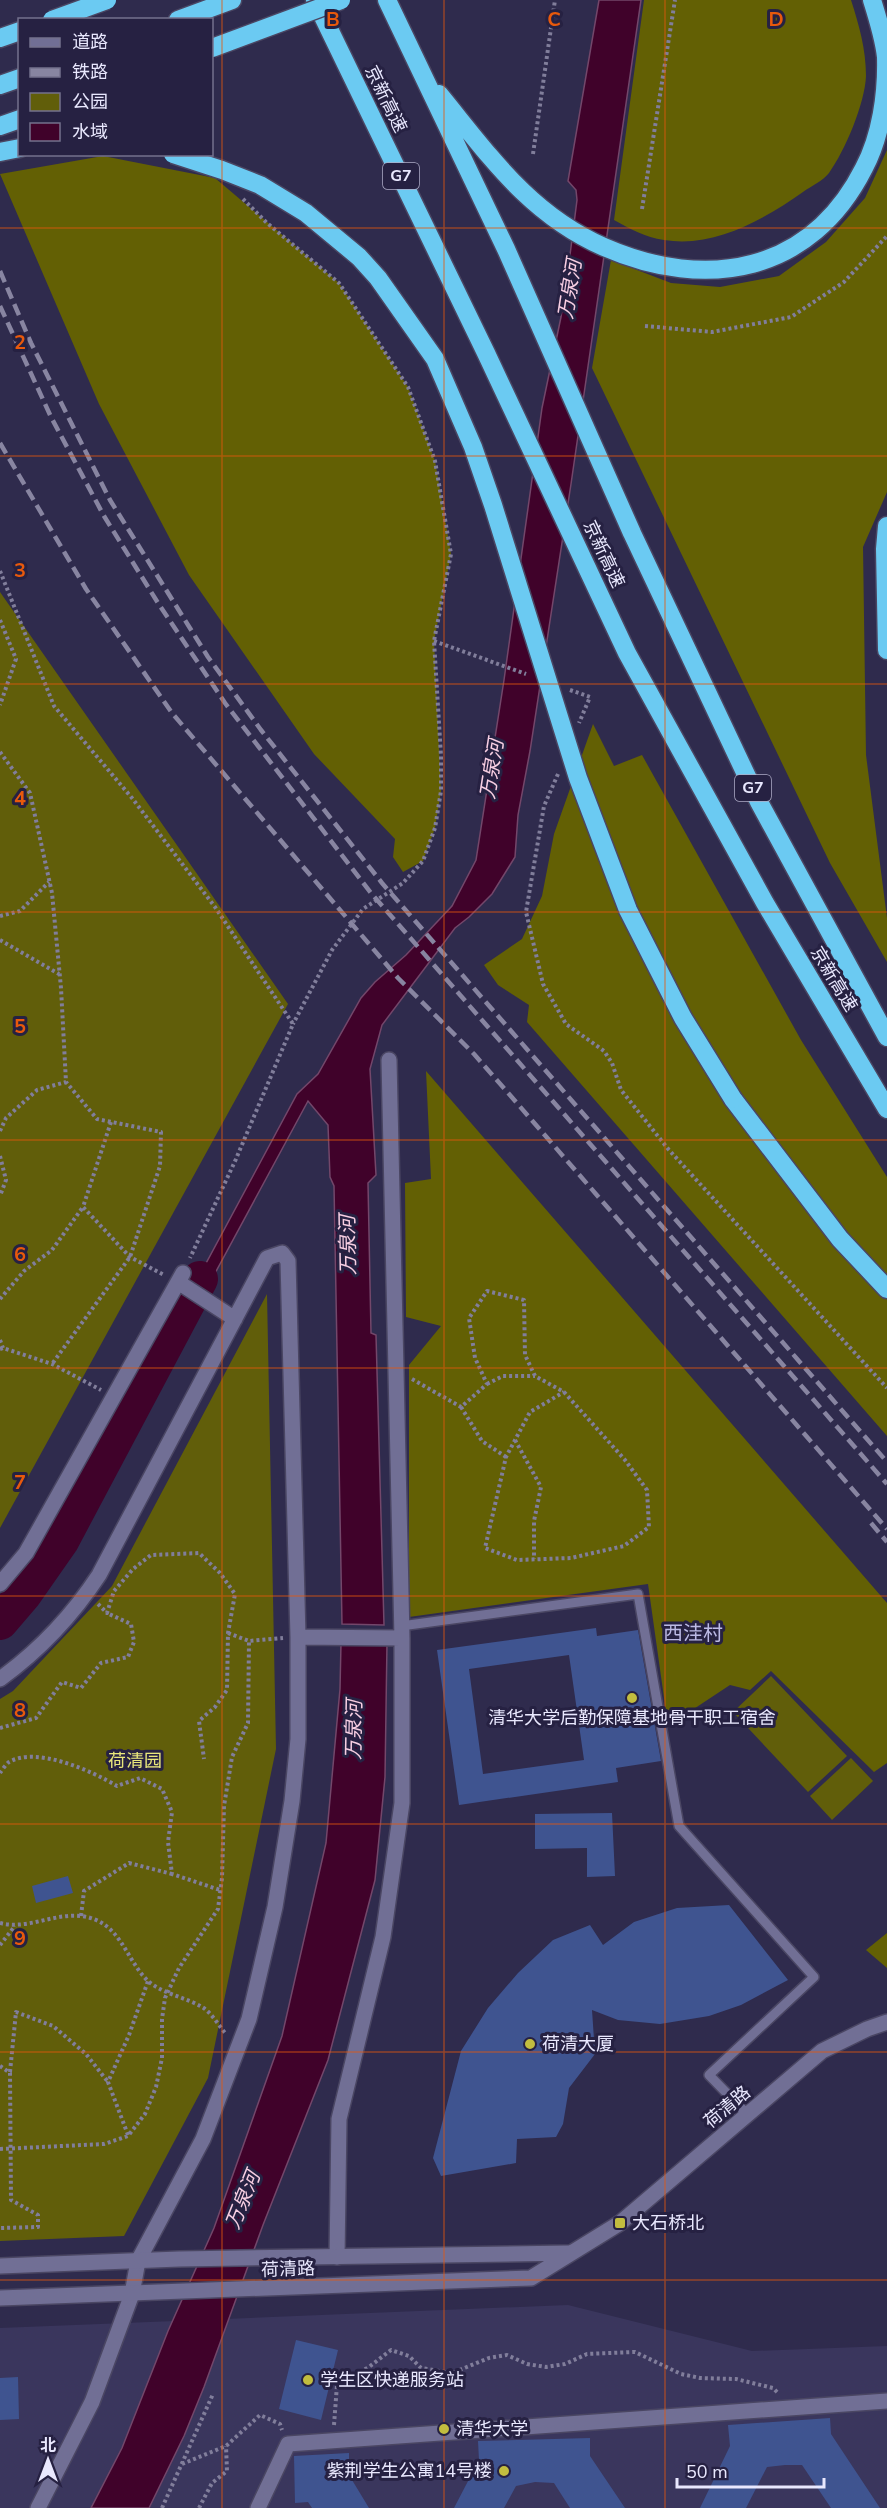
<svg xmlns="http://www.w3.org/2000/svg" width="887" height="2508" viewBox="0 0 887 2508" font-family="'Nunito Sans','Noto Sans SC',sans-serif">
<rect width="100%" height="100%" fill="#2f2b4d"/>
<path fill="#3a365d" d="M568 2305 752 2351 887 2346V2508H0V2328Z"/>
<path fill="#615e0a" d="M0 592 288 1004 0 1528Z
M267 1294 276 1749 208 2078 124 2236 0 2241V1699L13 1691 112 1586Z
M771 1676 847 1756 808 1792 733 1712Z
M851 1758 873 1781 832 1820 810 1796Z"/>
<path fill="#636004" d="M644 0H851C859 25 866 49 866 76 865 103 845 151 829 173 823 181 811 186 803 192 763 220 715 248 664 240 645 237 630 229 614 220Z
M887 150V492L863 547 866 755 887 918V962L830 863 592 368 611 260 671 283 720 287 779 276 826 242 865 198Z
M103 156 215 178 339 283 408 387 435 461 451 554 434 641 441 791 435 828 423 861 403 872 393 857 395 839 314 754 189 575 99 404 0 174Z
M593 724 614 766 642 755 801 1040 887 1177V1436L527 1022 529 1005 498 985 484 965 522 939 542 896 554 834Z
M426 1071 887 1603V1763L874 1772 771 1671 750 1690 730 1685 668 1726 648 1584 409 1617V1365L441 1326 406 1317 405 1183 431 1179Z
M887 1933V1968L866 1950Z"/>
<path fill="#40022a" stroke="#73476a" stroke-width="1.5" d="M599 0H641L571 484 530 751 518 815 515 857 492 894 469 917 455 928 382 1025 370 1069 376 1175 368 1183 371 1333 376 1335 384 1625 342 1624 334 1186 330 1177 328 1125 308 1101 186 1327 175 1321 297 1094 318 1074 361 998 375 982 406 955 452 906 476 860 504 680 542 408 561 317 570 255 577 200 576 190 568 181Z
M341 1643H387L385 1777 375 1880 328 2060 263 2225 204 2387 184 2436 149 2508H91L122 2448 168 2331 214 2228 282 2036 326 1843 340 1689Z"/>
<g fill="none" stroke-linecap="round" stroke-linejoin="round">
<path stroke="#40022a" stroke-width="36" d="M0 1622 24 1594 61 1541 200 1279"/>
</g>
<path fill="#3f5490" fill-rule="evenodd" d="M596 1628 597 1636 638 1630 661 1761 616 1768 618 1782 459 1805 437 1650ZM569 1655 584 1760 483 1774 469 1669Z
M612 1813 615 1876 587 1877V1848L535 1849V1814Z
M68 1876 73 1893 36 1903 32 1886Z
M729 1905 788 1980 741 2005 709 2016 660 2024 618 2020 592 2010 595 2054 569 2088 563 2124 556 2137 517 2139 516 2163 441 2176 433 2158 461 2051 488 2008 518 1973 553 1940 590 1925 603 1945 634 1922 677 1908Z
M296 2340 338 2350 321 2420 279 2409Z
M18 2377 19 2419 0 2420V2378Z
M830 2418 831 2434 880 2508H831L802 2465H785L767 2467 746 2508H700L730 2446 728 2425Z
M590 2438V2456L625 2508H570L554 2483 535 2482 516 2486 504 2508H454L479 2460 478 2441Z
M349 2453V2475L369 2508H312L308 2502 295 2503 294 2456Z"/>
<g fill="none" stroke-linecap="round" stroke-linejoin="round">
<g stroke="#4a4663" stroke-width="12">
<path id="service" d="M401 1626 638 1594 679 1826 814 1977 709 2075 748 2115"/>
</g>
<g stroke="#4a4663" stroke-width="18">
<path id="minor" d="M178 1282 235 1319
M0 1584 26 1553 183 1273
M298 1637 402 1638
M0 1679C40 1650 72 1616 99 1575L267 1258 282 1253 288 1261 298 1637V1739L292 1801 275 1907 249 2019 203 2139 138 2261 132 2294 92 2402 38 2508
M337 2257 339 2119 383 1937 402 1803V1638L389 1060
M258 2508 288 2444 887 2401"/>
</g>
<g stroke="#4a4663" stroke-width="18">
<path id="secondary" d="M0 2266 179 2259 569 2253
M0 2298 531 2278 620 2223 822 2051 867 2029 887 2022"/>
</g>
<g stroke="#4a4663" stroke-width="21">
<path id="motorway" d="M315 0 486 353 627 653 765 903 887 1109
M387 0 506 249 632 533 759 802 887 1037
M178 20 232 0
M0 38 20 31
M0 85 20 78
M439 94C489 155 529 214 604 247 707 292 811 273 864 168 881 136 887 94 886 57 884 38 878 19 872 0
M0 126 20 119
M0 152 20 148
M887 526 885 549 887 650
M733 1099 840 1239 887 1289"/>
</g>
<path stroke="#817e9b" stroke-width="4" stroke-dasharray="3 3" stroke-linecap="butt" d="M533 154 555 0
M243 199 267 223 339 283 408 387 435 461 451 554 434 641 441 756V791L435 828 423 861 403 883 363 909 332 950 293 1024
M642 209 675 0
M645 326 712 332 791 317 844 282 887 236
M0 571 54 706 132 798 215 907 293 1024 236 1159 190 1258
M0 620 16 659 0 705
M434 641 526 674
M570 690 590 697 579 723
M0 752 30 793 52 893 61 988 66 1082 97 1119 161 1132 160 1166 130 1257 52 1364
M558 774 544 806 526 912 543 984 566 1024 604 1051 612 1063 621 1090 669 1150 887 1388
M0 916 20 911 49 882
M0 940 59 974
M111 1122 83 1207 130 1257 164 1275
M0 1131 6 1118 37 1090 66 1082
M0 1156 6 1180 0 1196
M0 1299 24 1271 52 1250 83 1207
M0 1340 3 1348
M0 1349 3 1348 52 1364 101 1390
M412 1379 461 1407 487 1384 475 1358 469 1318 487 1291 524 1300 525 1355 535 1376 564 1392 625 1460 647 1490 649 1527 624 1546 571 1558 517 1560 485 1548 506 1457 530 1412 564 1392
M487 1384 503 1376H535
M461 1407 482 1441 506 1457
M515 1440 541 1487 534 1521V1559
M98 1604 107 1613 114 1591 133 1569 151 1555 199 1553 220 1573 235 1594 228 1633 227 1690 215 1707 199 1721 204 1759
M228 1633 249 1641
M0 1728 36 1718 62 1682 81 1688 101 1663 128 1657 134 1642 131 1624 107 1613
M0 1773C2 1770 6 1764 9 1762 37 1746 92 1771 117 1786L140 1778 162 1789 172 1812 168 1842 172 1874 220 1890
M81 1916 84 1891 129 1863 172 1874
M0 1923C27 1930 54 1913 81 1916 121 1921 125 1959 148 1981 163 1994 185 1997 202 2007 211 2012 219 2026 226 2034
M0 1945 15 1926
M0 2066 10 2073 11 2200 38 2215V2227L0 2228
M10 2072 16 2012 53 2026 86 2054 108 2082
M128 2135 108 2082 129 2035 148 1981
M0 2149 104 2144 128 2136 145 2114 156 2087 162 2058V2019L165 1998 179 1968 218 1909 222 1878 224 1806 232 1757 248 1723 249 1641 283 1638
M334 2425 337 2385 369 2367 391 2350 409 2356 421 2368 452 2373 489 2358 507 2355 527 2364 546 2367 565 2364 587 2354 635 2352 681 2374 700 2378 736 2379 773 2388 778 2393
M182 2464 226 2446 260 2415 280 2424 282 2430
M162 2508 213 2394
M199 2508 212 2483 227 2471 226 2446"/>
<use href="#service" stroke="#716f95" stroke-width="9"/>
<use href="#minor" stroke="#716f95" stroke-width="15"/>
<use href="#secondary" stroke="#716f95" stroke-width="15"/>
<use href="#motorway" stroke="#6bcaf2" stroke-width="18"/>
<path stroke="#8885a1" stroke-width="4.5" stroke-dasharray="12 6" stroke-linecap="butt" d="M0 271 31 343 110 500 208 657 261 730 382 883 887 1462
M0 306 51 417 104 516 158 603 225 703 371 893 887 1484
M0 443 86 589 172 713 398 978 474 1054 516 1102 887 1529
M871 1523 887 1542"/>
<g stroke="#4a4663" stroke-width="21" stroke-linecap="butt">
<path id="motorway-bridge" d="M52 20 107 0
M212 48 341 0
M173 154 222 170 260 185 306 213 359 257 378 278 435 359 473 447 493 505 578 778 628 910 683 1018 733 1099"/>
</g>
<use href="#motorway-bridge" stroke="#6bcaf2" stroke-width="18"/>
</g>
<path fill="none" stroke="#e8590c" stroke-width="1.5" stroke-opacity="0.55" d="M222 0V2508M444 0V2508M665 0V2508M0 228H887M0 456H887M0 684H887M0 912H887M0 1140H887M0 1368H887M0 1596H887M0 1824H887M0 2052H887M0 2280H887"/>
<g fill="#c2bd3f" stroke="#262142" stroke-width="2">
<circle cx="632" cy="1698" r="6"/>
<circle cx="530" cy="2044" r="6"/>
<rect x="614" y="2217" width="12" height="12" rx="3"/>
<circle cx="308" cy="2380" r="6"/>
<circle cx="444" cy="2429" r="6"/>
<circle cx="504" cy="2471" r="6"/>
</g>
<g text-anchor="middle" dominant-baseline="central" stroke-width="6" stroke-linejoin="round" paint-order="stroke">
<g fill="#262142" stroke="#aeacc6" stroke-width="1.5">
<rect x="383" y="163" width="36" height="26" rx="4.5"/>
<rect x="735" y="775" width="36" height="26" rx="4.5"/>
</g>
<g font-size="16" font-weight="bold" fill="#e9e8fe">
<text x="401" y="176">G7</text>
<text x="753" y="788">G7</text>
</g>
<g font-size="18" fill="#e9e8fe" stroke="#262142">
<text transform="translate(386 99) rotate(64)">京新高速</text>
<text transform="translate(604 554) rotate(65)">京新高速</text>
<text transform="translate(834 979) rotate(59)">京新高速</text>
<text transform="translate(727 2107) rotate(-40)">荷清路</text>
<text transform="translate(288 2269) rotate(-2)">荷清路</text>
</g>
<g font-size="18" fill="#e9e8fe" stroke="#262142" text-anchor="start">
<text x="632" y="1718" text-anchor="middle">清华大学后勤保障基地骨干职工宿舍</text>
<text x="542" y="2044">荷清大厦</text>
<text x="632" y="2223">大石桥北</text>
<text x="320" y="2380">学生区快递服务站</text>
<text x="456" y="2429">清华大学</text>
<text x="492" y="2471" text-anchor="end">紫荆学生公寓14号楼</text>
</g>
<g font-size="18" fill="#e9e77b" stroke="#262142">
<text x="135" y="1761">荷清园</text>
</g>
<g font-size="20" font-style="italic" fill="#f8cfe3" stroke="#262142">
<text transform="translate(570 289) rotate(-81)">万泉河</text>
<text transform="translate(492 769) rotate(-81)">万泉河</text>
<text transform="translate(348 1245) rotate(-91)">万泉河</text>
<text transform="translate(354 1730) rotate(-89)">万泉河</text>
<text transform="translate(243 2200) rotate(-68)">万泉河</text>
</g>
<g font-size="20" fill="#bcbae5" stroke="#262142">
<text x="693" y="1633">西洼村</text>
</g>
</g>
<g font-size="20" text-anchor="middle" font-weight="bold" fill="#e8590c" stroke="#262142" stroke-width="6" stroke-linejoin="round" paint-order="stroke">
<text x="333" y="26">B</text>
<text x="554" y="26">C</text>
<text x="776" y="26">D</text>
<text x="20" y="349">2</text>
<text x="20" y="577">3</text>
<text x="20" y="805">4</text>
<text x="20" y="1033">5</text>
<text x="20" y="1261">6</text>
<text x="20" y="1489">7</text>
<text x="20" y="1717">8</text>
<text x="20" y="1945">9</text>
</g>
<rect x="18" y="18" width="195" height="138" fill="#262142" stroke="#74718d" stroke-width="1.5"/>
<rect x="30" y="38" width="30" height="9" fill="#716f95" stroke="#74718d" stroke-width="1.5"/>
<text x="72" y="48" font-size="18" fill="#e9e8fe">道路</text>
<rect x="30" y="68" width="30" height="9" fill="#8885a1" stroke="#74718d" stroke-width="1.5"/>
<text x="72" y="78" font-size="18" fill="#e9e8fe">铁路</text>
<rect x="30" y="93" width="30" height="18" fill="#615e0a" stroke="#74718d" stroke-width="1.5"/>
<text x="72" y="108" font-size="18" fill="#e9e8fe">公园</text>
<rect x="30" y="123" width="30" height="18" fill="#40022a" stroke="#74718d" stroke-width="1.5"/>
<text x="72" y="138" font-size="18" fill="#e9e8fe">水域</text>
<g transform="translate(48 2460)" stroke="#262142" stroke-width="4.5" paint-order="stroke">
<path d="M0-4.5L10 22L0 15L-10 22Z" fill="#e9e8fe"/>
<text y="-9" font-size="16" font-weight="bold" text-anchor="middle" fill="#e9e8fe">北</text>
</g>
<path d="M677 2478v9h147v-9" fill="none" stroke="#e9e8fe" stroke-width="3"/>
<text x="686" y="2478" font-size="18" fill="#e9e8fe" stroke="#262142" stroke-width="4.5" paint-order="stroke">50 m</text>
</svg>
